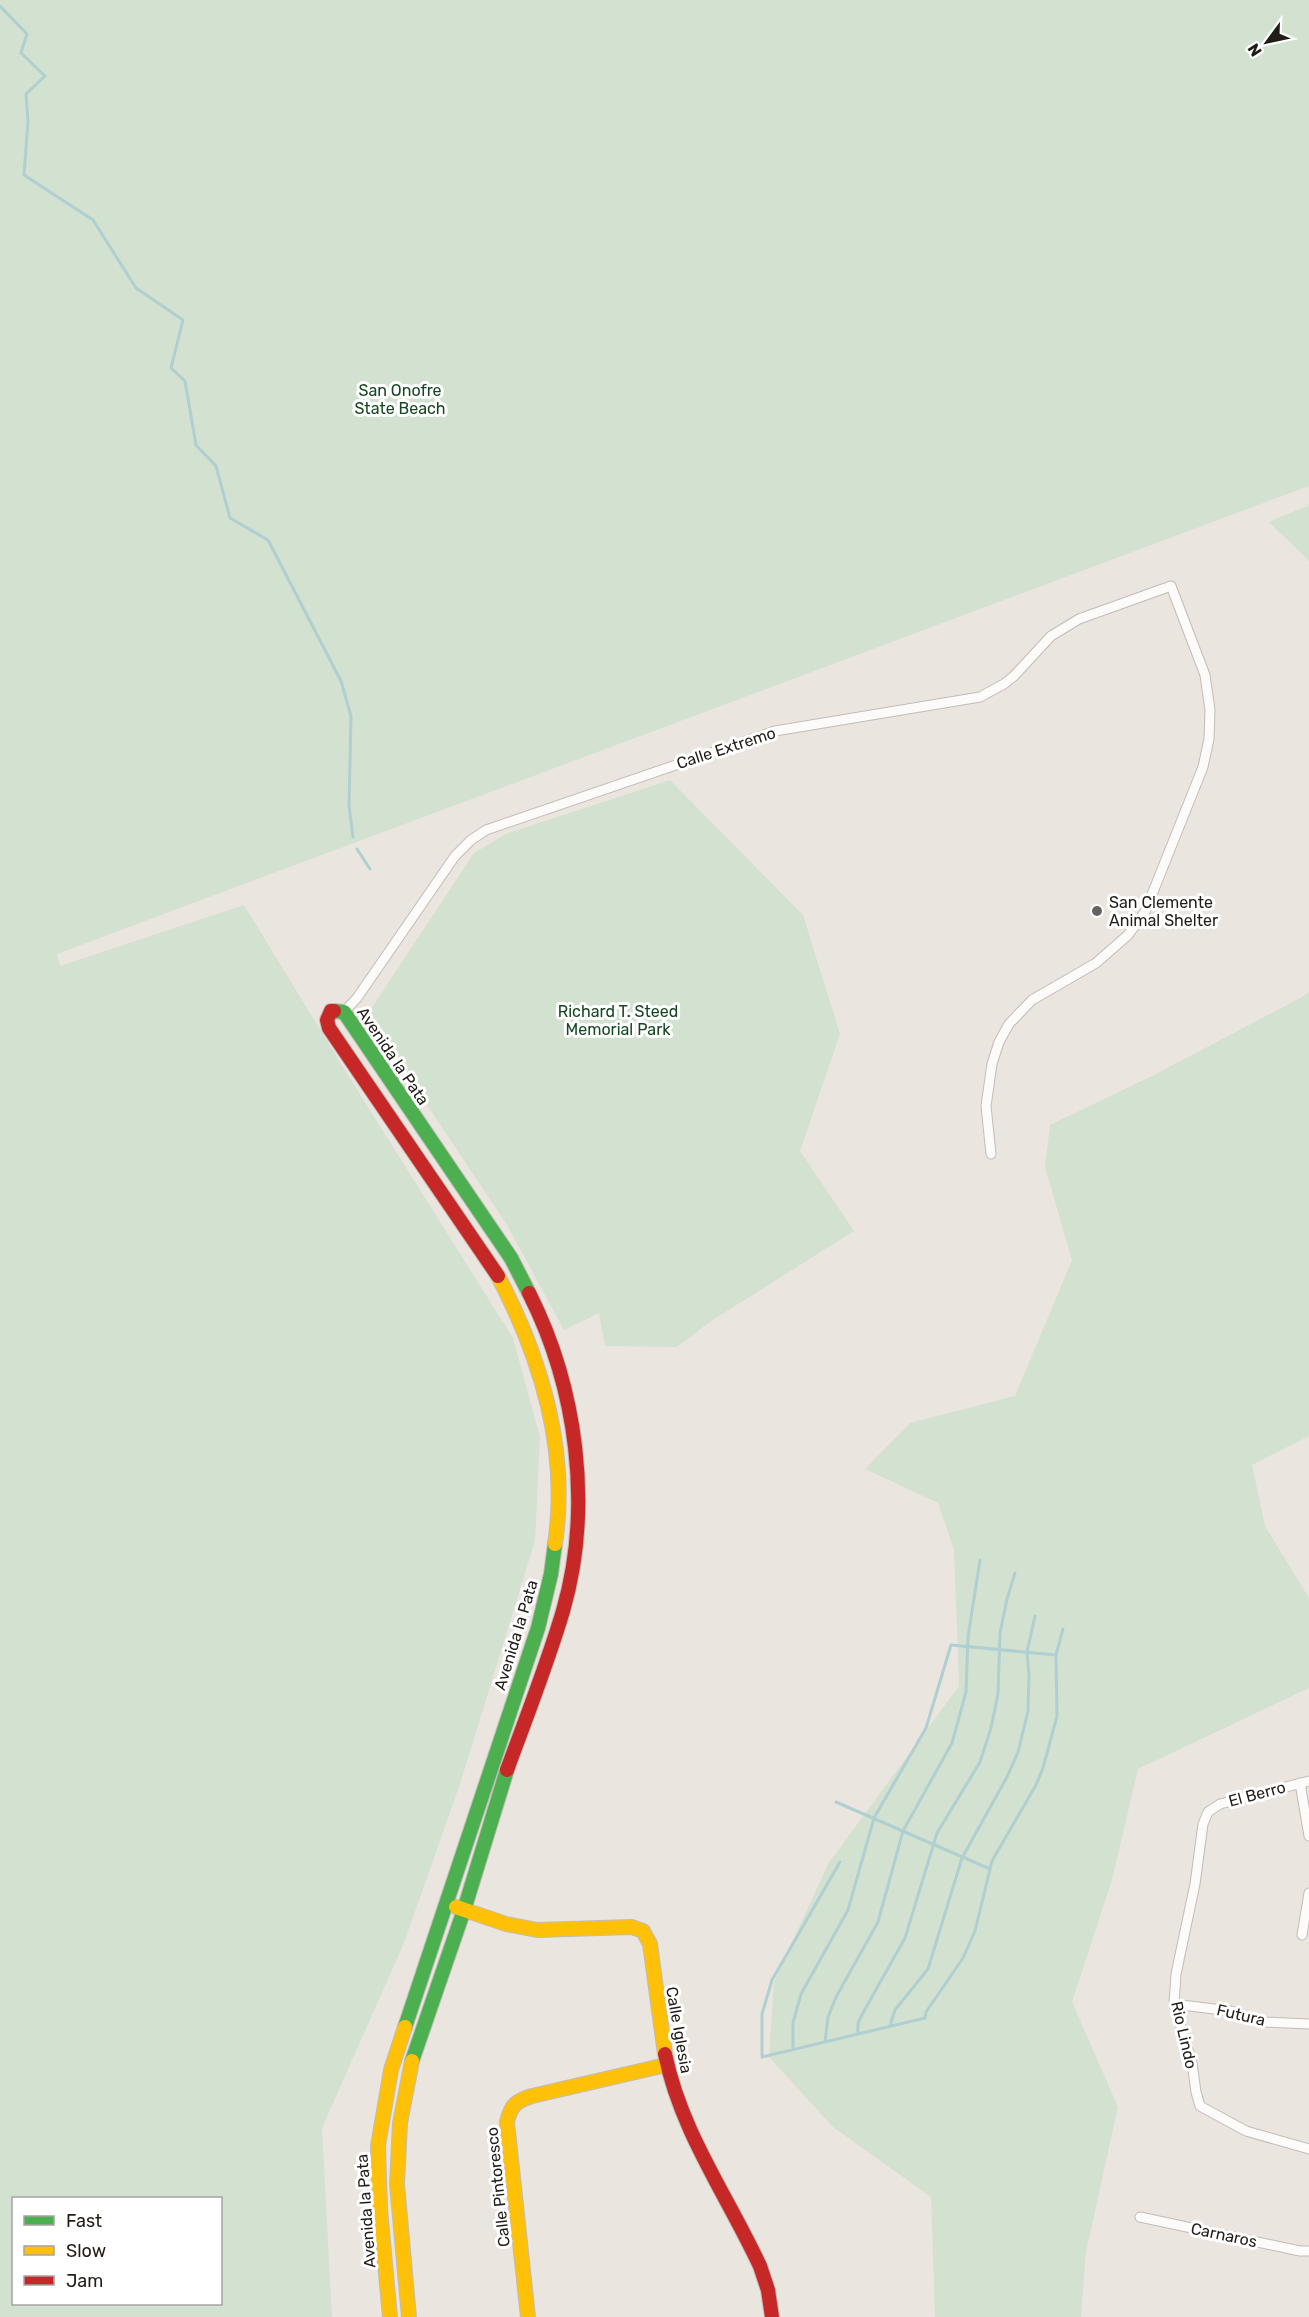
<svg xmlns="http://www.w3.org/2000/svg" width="1309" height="2317" viewBox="0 0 1309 2317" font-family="Rubik,sans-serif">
<rect width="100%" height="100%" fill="#ebe5df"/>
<path fill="#d3e1d0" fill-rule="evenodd" d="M0 0H1309V486L57 954 60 966 244 905 346 1072 513 1338 540 1437 535 1541 460 1784 404 1943 322 2128 332 2317H0ZM220 2198V2304H14V2198Z
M1309 505V561L1269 522Z
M670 780 803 915 840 1034 800 1151 854 1231 711 1321 677 1347 605 1346 599 1313 564 1330 507 1225 367 1015 474 853 506 834Z
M1309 992V1436L1252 1465 1265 1526 1309 1598V1688L1138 1769 1112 1880 1072 2002 1118 2107 1086 2252 1081 2317H935L931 2197 833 2127 769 2057 774 1982 828 1864 959 1686 954 1550 938 1503 865 1469 910 1423 1015 1396 1072 1260 1045 1167 1050 1125 1154 1075 1302 997Z"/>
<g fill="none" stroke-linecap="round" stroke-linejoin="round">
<path stroke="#b0cfd1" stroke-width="3" d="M0 6 27 34 21 53 45 76 26 94 28 122 24 175 93 220 136 288 183 320 171 368 185 381 196 445 216 466 230 518 268 540 341 681 351 716 349 806 353 837
M357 849 370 869
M836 1802 990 1869
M840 1862 772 1980 762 2014V2057L925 2018 926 2012 963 1958 975 1931 992 1861 1036 1785 1043 1768 1057 1716 1056 1655
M890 2026 895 2010 928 1969 962 1858 1007 1777 1018 1752 1028 1711 1029 1676 1027 1652 1035 1616
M858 2034V2023L864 2011 905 1938 937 1833 980 1762 991 1728 998 1694 1000 1633 1007 1599 1015 1573
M825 2042 828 2017 836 1997 878 1922 903 1831 952 1743 966 1692 968 1637 980 1560
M793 2049V2023L801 1994 848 1910 874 1818 926 1728 951 1645 1056 1655 1063 1629"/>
<g stroke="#c1bcb7" stroke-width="11">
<path id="street" d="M344 1012 357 998 455 856 471 840 486 830 775 731 980 697 1004 684 1014 676 1051 636 1079 619 1171 586 1205 675 1210 710 1209 739 1203 767 1145 912 1128 935 1096 963 1032 1000 1009 1024 999 1042 992 1064 986 1106 991 1154
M1309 1781 1220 1804 1208 1812 1203 1824 1195 1884 1176 1974 1174 2004 1192 2063 1196 2092 1200 2106 1246 2131 1309 2149
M1300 1783 1309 1836
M1302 1935 1309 1893
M1174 2004 1230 2011 1264 2022 1309 2024
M1140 2217 1300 2251H1309"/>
</g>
<g stroke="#c1bcb7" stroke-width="16">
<path id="fast" d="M334 1011 344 1012 511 1258 529 1293
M405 2027 538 1628 551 1574 555 1544
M412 2061 464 1910 507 1770"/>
</g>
<g stroke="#c1bcb7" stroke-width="16">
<path id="slow" d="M498 1276C541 1358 569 1451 555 1544
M456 1907 506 1924 537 1930 632 1927 643 1931 650 1944 665 2054
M390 2317 380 2209 378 2146 391 2070 405 2027
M409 2317 397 2184 400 2123 412 2061
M528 2317 507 2122C511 2105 516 2101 532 2096L666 2065"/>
</g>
<g stroke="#c1bcb7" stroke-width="16">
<path id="jam" d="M334 1011H331L327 1020 329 1028 498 1276
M507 1770C526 1718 547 1665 563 1611 593 1507 577 1388 529 1293
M665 2054C681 2132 727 2195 760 2266L768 2290 772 2317"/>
</g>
<use href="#street" stroke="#fcfbfa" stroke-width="9"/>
<use href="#fast" stroke="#4caf50" stroke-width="14"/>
<use href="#slow" stroke="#ffc107" stroke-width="14"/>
<use href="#jam" stroke="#c62828" stroke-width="14"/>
</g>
<circle fill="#67625d" stroke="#fff" stroke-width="2" cx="1097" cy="911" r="6"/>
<g text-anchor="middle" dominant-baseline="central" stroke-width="6" stroke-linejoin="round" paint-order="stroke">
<g font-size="16" fill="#164622" stroke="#fff">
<text x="400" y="390">San Onofre<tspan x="400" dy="18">State Beach</tspan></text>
<text x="618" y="1011">Richard T. Steed<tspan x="618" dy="18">Memorial Park</tspan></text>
</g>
<g font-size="16" fill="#201c17" stroke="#fff">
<text transform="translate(726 748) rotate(-18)">Calle Extremo</text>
<text transform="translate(393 1056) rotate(56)">Avenida la Pata</text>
<text transform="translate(516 1635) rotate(-73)">Avenida la Pata</text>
<text transform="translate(1257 1794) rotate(-15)">El Berro</text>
<text transform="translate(1241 2015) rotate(13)">Futura</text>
<text transform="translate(679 2030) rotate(80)">Calle Iglesia</text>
<text transform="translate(1184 2035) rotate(77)">Rio Lindo</text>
<text transform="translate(498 2187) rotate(-96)">Calle Pintoresco</text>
<text transform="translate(366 2211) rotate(-94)">Avenida la Pata</text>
<text transform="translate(1224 2235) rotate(12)">Carnaros</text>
</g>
<g font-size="16" fill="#201c17" stroke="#fff" text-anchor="start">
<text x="1109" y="902">San Clemente<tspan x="1109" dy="18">Animal Shelter</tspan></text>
</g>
</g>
<rect x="12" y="2197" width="210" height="108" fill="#ffffff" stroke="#a6a4a2" stroke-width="1.5"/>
<rect x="24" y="2216" width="30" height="9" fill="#4caf50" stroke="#a6a4a2" stroke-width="1.5"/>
<text x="66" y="2227" font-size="18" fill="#201c17">Fast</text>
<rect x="24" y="2246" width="30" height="9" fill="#ffc107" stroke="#a6a4a2" stroke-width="1.5"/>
<text x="66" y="2257" font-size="18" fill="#201c17">Slow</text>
<rect x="24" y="2276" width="30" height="9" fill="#c62828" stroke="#a6a4a2" stroke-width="1.5"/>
<text x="66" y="2287" font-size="18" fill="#201c17">Jam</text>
<g transform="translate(1267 42) rotate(237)" stroke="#ffffff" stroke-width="4.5" paint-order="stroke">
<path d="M0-4.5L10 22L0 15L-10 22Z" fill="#201c17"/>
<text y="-9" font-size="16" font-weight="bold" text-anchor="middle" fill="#201c17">N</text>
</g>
</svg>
